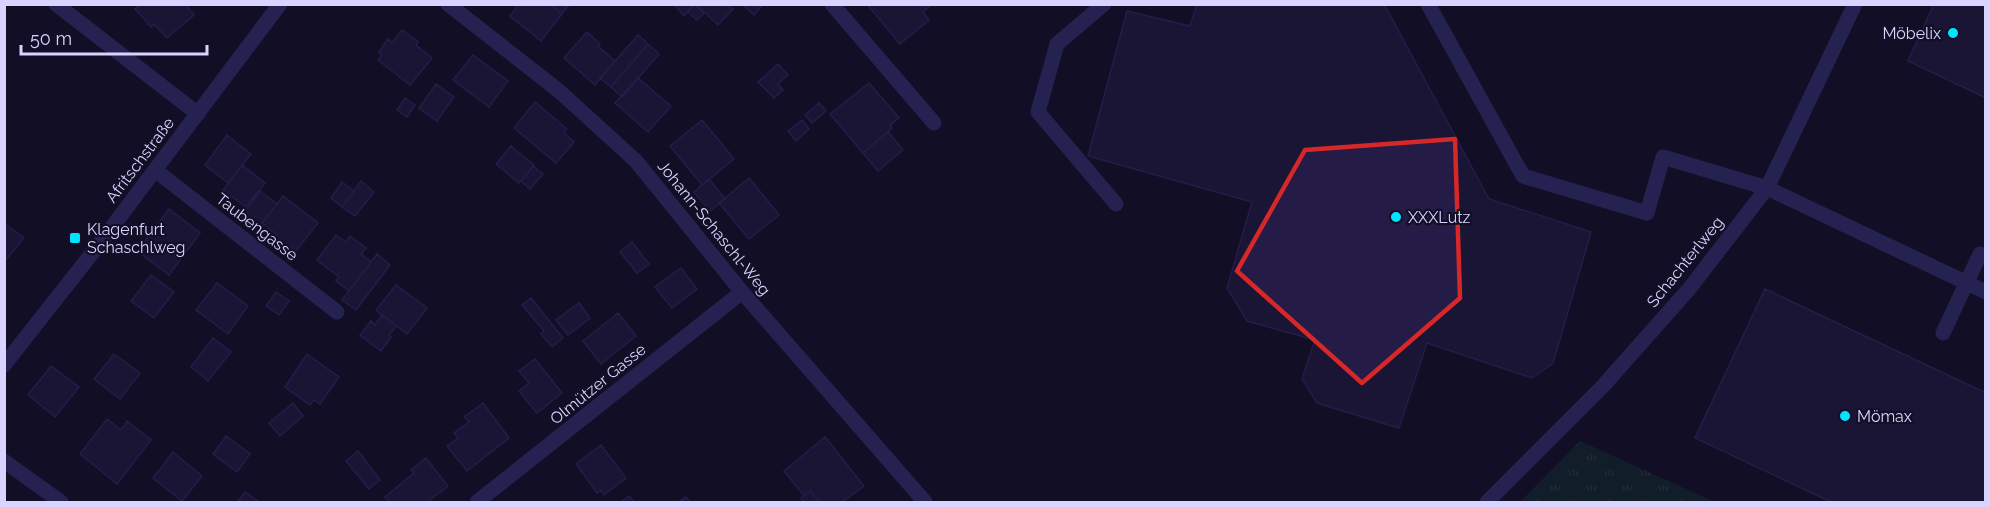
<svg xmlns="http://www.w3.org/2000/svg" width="1990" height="507" viewBox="0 0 1990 507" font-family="Raleway,sans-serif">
<defs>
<pattern id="grass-tufts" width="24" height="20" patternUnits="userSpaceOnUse" patternTransform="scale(1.5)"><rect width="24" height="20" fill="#12302f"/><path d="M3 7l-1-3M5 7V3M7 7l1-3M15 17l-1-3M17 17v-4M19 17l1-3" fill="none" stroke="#344d4e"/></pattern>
</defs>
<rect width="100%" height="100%" fill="#130f26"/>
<path fill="url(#grass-tufts)" d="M1580 441 1715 502H1520Z"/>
<path fill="#241b47" stroke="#3b2d73" stroke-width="1.5" d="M140 4H185L194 15 167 38 154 24 151 27 135 9Z
M519 4H551L562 14 541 41 510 16Z
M551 4H570L562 14Z
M674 4H694L684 16Z
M694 4 704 13 697 20 688 12Z
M696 4H727L733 9 718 25Z
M742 4H763L754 15Z
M867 4H932L923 12 929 20 900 44Z
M1197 4H1384L1489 199 1591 232 1553 363 1532 378 1427 343 1399 428 1317 403 1302 379 1315 340 1247 321 1227 288 1252 202 1088 156 1127 11 1190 26Z
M1934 4H1986V98L1908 61Z
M402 30 418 42 416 45 432 58 410 85 378 60 382 55 379 52 388 39 392 43Z
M587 32 600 44 598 46 615 61 595 85 564 58Z
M638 35 648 44 611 87 600 78Z
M648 44 659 54 622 97 611 87Z
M473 55 508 81 489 107 453 80Z
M778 64 788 75 778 84 783 90 774 98 758 82Z
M638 78 671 106 648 132 615 103Z
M869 83 899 118 890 125 892 128 863 153 830 114Z
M436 84 454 97 437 121 419 108Z
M405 98 415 105 407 117 397 110Z
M535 102 567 129 564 133 574 142 556 163 514 128Z
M819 103 826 111 812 123 805 115Z
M702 120 734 159 702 185 670 146Z
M802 120 809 129 796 141 788 131Z
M888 132 903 150 878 171 863 153Z
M227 135 251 154 228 183 205 165Z
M511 146 534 165 519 183 496 164Z
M242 165 265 183 246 207 223 190Z
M533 166 543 174 530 189 521 181Z
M749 178 779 215 749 239 719 203Z
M709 179 725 199 710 211 694 192Z
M361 181 374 192 355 216 342 207Z
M342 182 354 191 342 207 331 198Z
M260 191 277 204 262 223 264 225 260 231 241 217Z
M283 196 318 223 296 251 291 247 288 251 273 239 277 235 262 223Z
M169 209 200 233 169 275 137 251Z
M4 223 24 238 4 262Z
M336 235 346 242 350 236 366 248 361 254 371 262 349 291 336 281 339 277 317 260Z
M632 242 649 264 637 273 620 252Z
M377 254 390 265 356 310 342 300Z
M681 268 697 289 672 308 655 287Z
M151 275 174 292 154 318 131 301Z
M217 283 248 306 228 334 196 310Z
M396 285 427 308 407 334 376 310Z
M1765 289 1986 393V502H1831L1695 438Z
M276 292 289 301 279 315 266 306Z
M531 298 563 338 552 347 541 334 544 331 522 305Z
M579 303 590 318 568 335 556 320Z
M618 313 636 336 601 364 583 341Z
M382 315 396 326 389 335 391 337 381 351 360 335 371 321 375 325Z
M213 338 231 352 208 381 191 367Z
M114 354 140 373 120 399 94 379Z
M307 354 339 377 320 404 314 400 310 405 285 387Z
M535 359 562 393 537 413 519 391 529 383 519 371Z
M51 366 79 387 55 417 28 395Z
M293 403 303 416 280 436 269 423Z
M483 403 509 438 467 471 447 446 458 438 454 433 469 422 464 417Z
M107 419 121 430 127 421 151 440 117 484 80 454Z
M226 436 250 454 237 472 213 454Z
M825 437 864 486 842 502H820L810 491 804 496 784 471Z
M601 445 626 478 604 495 601 490 597 493 576 464Z
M358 451 380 480 369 489 346 461Z
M173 452 202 476 182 501 153 478Z
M426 458 448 486 427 502H390L385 497 414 473 411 470Z
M810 491 820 502H805L801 498Z
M245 492 259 502H237Z
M629 496 634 502H621Z
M686 497 690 502H678Z"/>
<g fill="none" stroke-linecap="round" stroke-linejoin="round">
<path stroke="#3d3a85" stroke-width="15" d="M56 4 198 114
M448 4 559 91 636 161 742 292 925 502
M832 4 934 123
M1104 4 1057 44 1038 112 1116 204
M1428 4 1523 176 1647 213 1663 157 1767 188 1986 292
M155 170 337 312
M1943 333 1980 254
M4 365 97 247 280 4
M4 461 61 502
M477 502 742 292
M1487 502 1603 386 1689 289 1767 188 1855 4"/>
</g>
<path d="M0 0H1990V507H0ZM1455 139 1460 298 1362 383 1237 271 1305 150Z" fill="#130f26" fill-opacity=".55" fill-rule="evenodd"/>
<path fill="none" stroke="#d62828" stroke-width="4.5" stroke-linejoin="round" d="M1455 139 1460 298 1362 383 1237 271 1305 150Z"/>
<g fill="#00e5ff" stroke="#130f26" stroke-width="2">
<circle cx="1953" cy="33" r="6"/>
<circle cx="1396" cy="217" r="6"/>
<rect x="69" y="232" width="12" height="12" rx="3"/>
<circle cx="1845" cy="416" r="6"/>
</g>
<g text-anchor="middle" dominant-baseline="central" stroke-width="4.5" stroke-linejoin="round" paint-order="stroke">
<g font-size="16" fill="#d9d4ff" stroke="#130f26" text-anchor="start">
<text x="1941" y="33" text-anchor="end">Möbelix</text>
<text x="1408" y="217">XXXLutz</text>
<text x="87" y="229">Klagenfurt<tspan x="87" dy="18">Schaschlweg</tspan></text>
<text x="1857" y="416">Mömax</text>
</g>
<g font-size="16" fill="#d9d4ff" stroke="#130f26">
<text transform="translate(140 160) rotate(-53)">Afritschstraße</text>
<text transform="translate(257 227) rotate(38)">Taubengasse</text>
<text transform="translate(714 228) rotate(51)">Johann-Schaschl-Weg</text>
<text transform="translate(1685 262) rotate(-51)">Schachterlweg</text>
<text transform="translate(598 384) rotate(-39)">Olmützer Gasse</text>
</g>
</g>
<rect width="1990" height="507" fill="none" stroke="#d9d4ff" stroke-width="12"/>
<path d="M21 45v9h186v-9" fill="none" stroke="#d9d4ff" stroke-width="3"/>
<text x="30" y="45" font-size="18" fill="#d9d4ff" stroke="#130f26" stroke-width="4.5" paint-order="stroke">50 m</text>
</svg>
